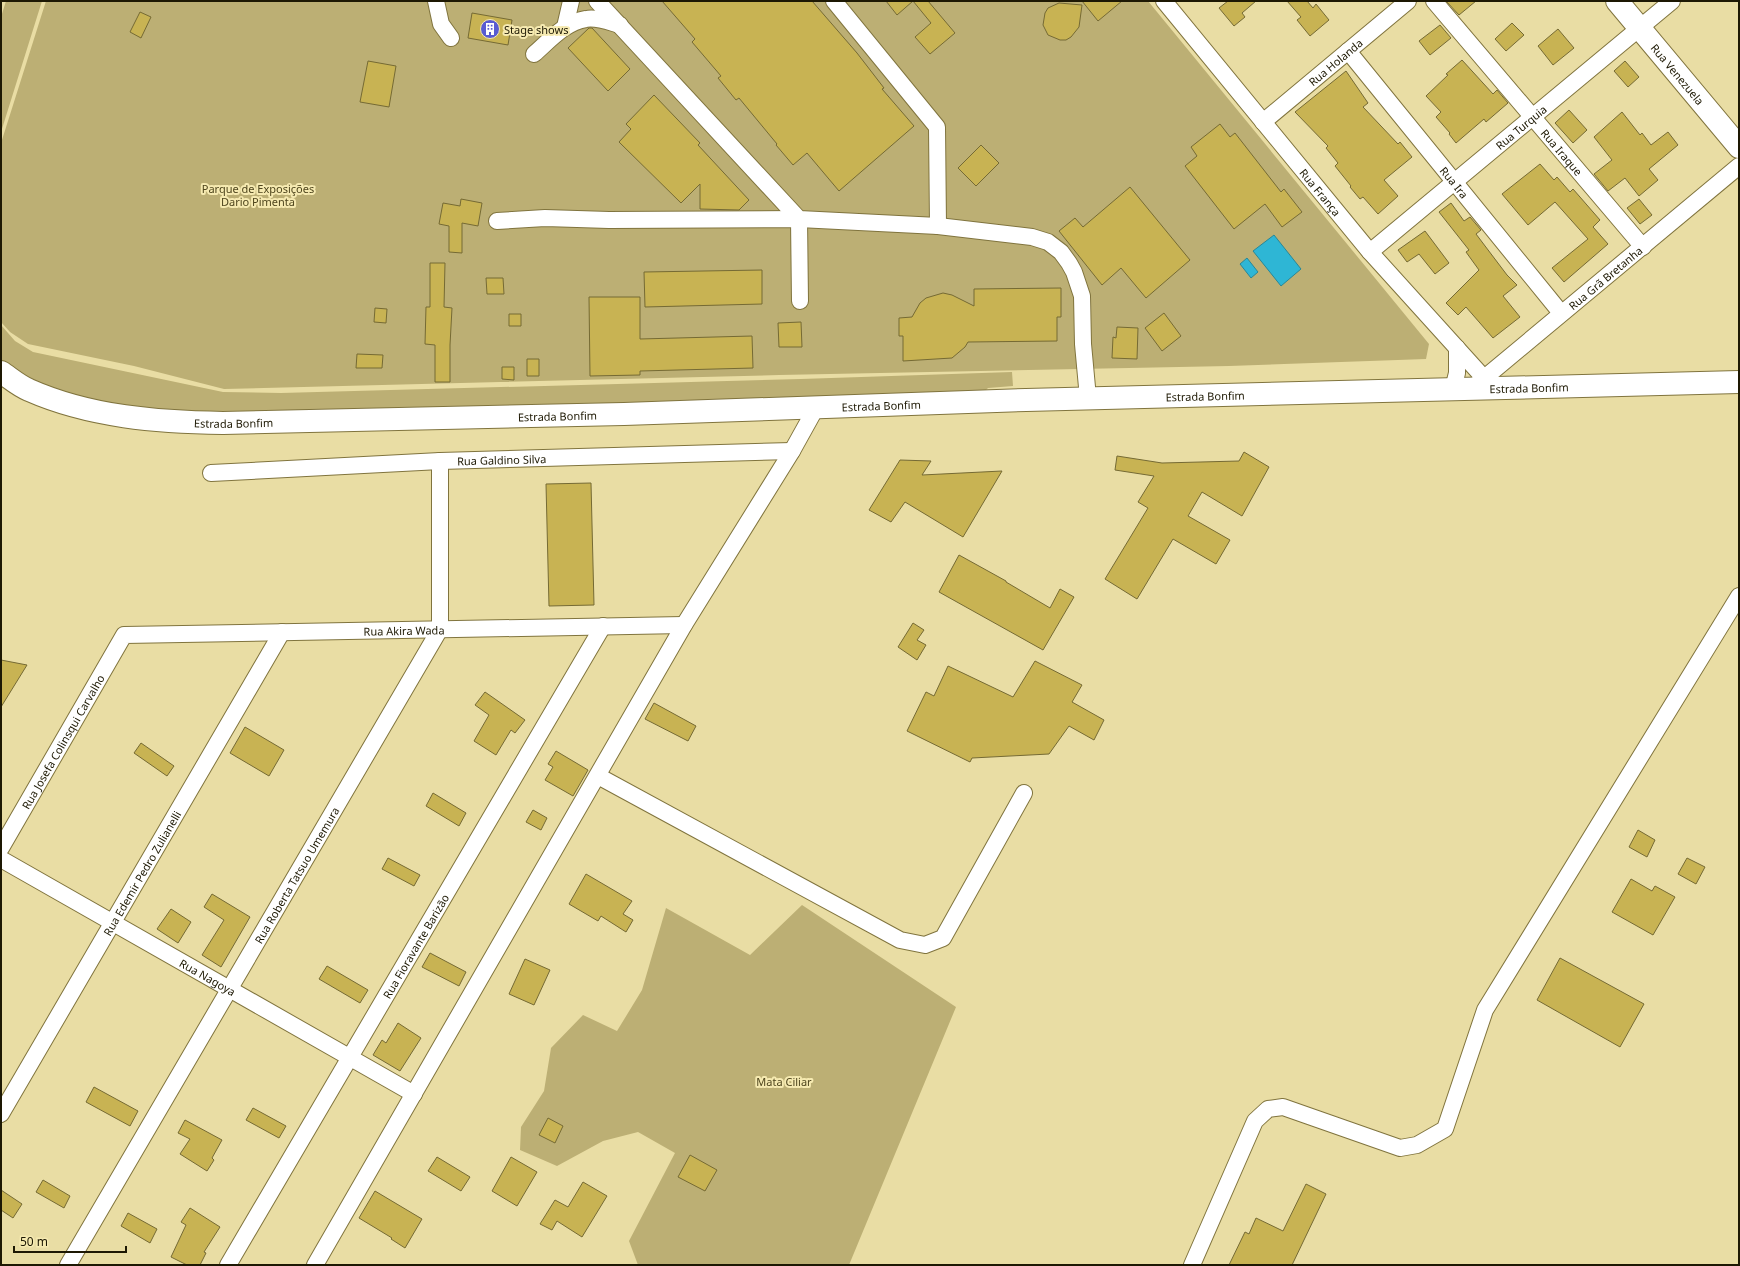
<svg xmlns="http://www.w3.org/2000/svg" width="1740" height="1266" viewBox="0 0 1740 1266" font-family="'Noto Sans',sans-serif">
<rect width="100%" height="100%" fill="#e9dda4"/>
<path fill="#bcaf74" d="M6 1H42L1 132V17Z
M46 1H1148L1429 344 1426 359 1229 366 779 375 224 389 134 366 28 344 10 332 1 322V143Z
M1 325 15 341 33 352 223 392 281 393 801 379 1012 372 1013 386 988 388 984 392 631 403 160 414 62 395 1 366Z
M802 905 956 1007 849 1265H638L629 1241 675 1153 638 1132 603 1141 557 1166 520 1150 521 1127 544 1091 551 1048 583 1015 617 1031 642 990 666 908 750 955Z"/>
<path fill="#2eb6d5" stroke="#298796" d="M1274 235 1301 269 1281 286 1253 251Z
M1247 258 1258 272 1251 278 1240 264Z"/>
<path fill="#c8b353" stroke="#756a34" d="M662 1H812L857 53 884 88 882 89 914 126 839 191 807 153 793 165 776 145 777 144 739 98 736 100 718 78 721 76 692 42 695 39Z
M886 1H928L955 33 930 54 915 37 931 23 913 1 897 15Z
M1082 1H1122L1098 21Z
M1228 1H1256L1242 13 1245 17 1234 26 1219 8Z
M1287 1H1307L1313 8 1316 4 1329 20 1310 36 1297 20 1301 17Z
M1446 1H1476L1459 15Z
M1059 3 1082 5 1079 27 1071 37 1066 40H1060L1048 35 1043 25 1045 13 1048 8Z
M140 12 151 17 141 38 130 32Z
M472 13 512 20 508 45 468 38Z
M1512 23 1524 35 1506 51 1495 39Z
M1440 25 1451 38 1430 55 1419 41Z
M589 28H592L630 69 608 91 568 48Z
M1558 29 1574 48 1553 65 1538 46Z
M1462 60 1493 94 1497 90 1508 103 1486 122 1484 119 1456 143 1449 134 1450 133 1436 117 1441 112 1426 96 1448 75 1446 74Z
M368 61 396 66 389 107 360 102Z
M1625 61 1639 77 1628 87 1614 71Z
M1346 71 1368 103 1363 107 1398 144 1400 142 1412 157 1384 180 1398 196 1378 214 1363 197 1360 199 1350 187 1351 186 1335 166 1338 163 1326 148 1328 146 1295 112Z
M654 95 700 143 698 145 749 200 739 210 700 209V184L681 203 619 142 631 129 626 124Z
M1569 110 1587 130 1573 143 1555 123Z
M1622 112 1640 135 1642 133 1651 145 1668 132 1678 145 1649 169 1658 180 1639 196 1625 178 1608 191 1594 174 1612 160 1594 137Z
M1220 124 1230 137 1235 133 1281 192 1284 189 1302 212 1282 227 1265 204 1234 229 1185 166 1197 156 1191 147Z
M981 145 999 163 976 186 958 168Z
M1540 164 1554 180 1557 177 1570 192 1573 189 1600 220 1593 227 1608 244 1564 282 1552 268 1588 239 1555 202 1528 225 1502 194Z
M1130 187 1190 260 1146 298 1121 268 1102 285 1059 231 1075 218 1083 227Z
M461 199 482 203 478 226 462 223V253L449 252V226L439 224 443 203 460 206Z
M1639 199 1652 215 1640 224 1627 208Z
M1451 203 1464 221 1470 217 1481 230 1476 234 1507 275 1517 285 1503 296 1520 317 1493 338 1466 307 1458 315 1446 303 1479 270 1466 252 1469 250 1439 212Z
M1425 231 1449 263 1435 274 1419 254 1407 262 1398 250Z
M430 263H445L444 307 452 308 450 345V382H435V345L425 344 426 307H430Z
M762 270V304L645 307 644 272Z
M486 278H503L504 294H487Z
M1061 288V317H1057V341L968 342 965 347 952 358 903 361V336H899V318L912 317 920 303 926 298 943 293 952 295 974 306V289Z
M589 297H640V339L752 336 753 368 640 371V375L590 376Z
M375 308 387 309 386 323 374 322Z
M1164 313 1181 336 1162 351 1145 328Z
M509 314H521V326H509Z
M801 322 802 347H779L778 323Z
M1117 327 1138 328 1137 359 1112 358 1113 337 1116 338Z
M357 354 383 355 382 368H356Z
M527 359H539V376H527Z
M502 367H514V380L502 379Z
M1244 452 1269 467 1242 516 1202 492 1188 516 1230 540 1216 564 1173 539 1137 599 1105 579 1148 508 1138 502 1154 476 1115 470 1117 456 1162 463 1239 461Z
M900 460 931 461 922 475 1002 471 963 537 905 502 891 522 869 510Z
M591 483 594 605 549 606 546 484Z
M959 555 1006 581V582L1050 608 1060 589 1074 597 1043 650 939 592Z
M913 623 924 630 917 640 926 645 917 660 898 647Z
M1 660 27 665 1 707Z
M1035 661 1082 685 1072 702 1104 720 1094 740 1069 726 1049 754 972 758 970 762 907 731 926 692 934 696 948 666 1013 697Z
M485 692 525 720 515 733 511 730 496 755 474 741 489 715 475 705Z
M654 703 696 726 688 741 645 719Z
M245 727 284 750 269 776 230 753Z
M141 743 174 766 167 776 134 753Z
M556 751 588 770 573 796 545 780 553 767 548 764Z
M433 793 466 813 459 826 426 806Z
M533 810 547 818 541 830 526 822Z
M1638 830 1655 840 1647 857 1629 847Z
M388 858 420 875 414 886 382 869Z
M1687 858 1705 867 1696 884 1678 874Z
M586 874 632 901 623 914 633 920 626 932 601 916 598 921 569 904Z
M1631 879 1652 891 1655 886 1675 897 1653 935 1612 912Z
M212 894 250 917 221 967 202 955 224 920 204 907Z
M171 909 191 922 178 943 157 929Z
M430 953 466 972 459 986 422 967Z
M1560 958 1644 1004 1620 1047 1537 1000Z
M525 959 550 970 534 1005 509 994Z
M327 966 368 990 360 1003 319 979Z
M398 1023 421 1038 400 1071 373 1055 382 1040 386 1043Z
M94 1087 138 1111 130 1126 86 1102Z
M253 1108 286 1126 279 1138 246 1120Z
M548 1118 563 1126 555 1143 539 1135Z
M185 1120 222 1140 212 1158 214 1160 207 1171 180 1154 190 1139 178 1133Z
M690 1155 717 1170 705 1191 678 1177Z
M437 1157 470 1177 461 1191 428 1171Z
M511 1157 537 1172 517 1206 492 1191Z
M43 1180 70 1196 64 1208 36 1192Z
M583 1182 607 1196 582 1237 557 1221 552 1230 540 1224 555 1200 568 1207Z
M1306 1184 1326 1194 1292 1265H1229L1245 1232 1249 1234 1256 1218 1283 1231Z
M1 1190 22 1204 13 1218 1 1210Z
M375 1191 422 1219 405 1248 391 1239 392 1238 359 1218Z
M190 1208 220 1227 204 1252 206 1253 200 1265H187L171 1257 186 1225 181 1222Z
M128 1213 157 1229 150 1243 121 1226Z"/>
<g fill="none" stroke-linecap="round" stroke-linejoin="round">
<g stroke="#80743e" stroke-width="18">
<g id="street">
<path d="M436 1 441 24 451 38"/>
<path d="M597 1 799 219 938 226 1032 237 1048 242 1061 252 1069 263 1074 272 1082 296 1083 344 1088 398"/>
<path d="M834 1 937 127 938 226"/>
<path id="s1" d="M1164 1 1370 252 1484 378"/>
<path id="s2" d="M1434 1 1643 247"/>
<path d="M565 27 571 1"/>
<path id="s3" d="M1348 51 1561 313"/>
<path d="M534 54C549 41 565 22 586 19 597 17 609 22 620 25"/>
<path id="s4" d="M1263 122 1408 1"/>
<path d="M497 221 545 218 609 220 799 219 800 301"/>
<path id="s5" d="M1370 252 1672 1"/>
<path id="s6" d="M1476 385 1739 166"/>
<path d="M1453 389 1457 373V348"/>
<path id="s7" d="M211 473 440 461 792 451"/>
<path d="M598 776 900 940 925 945 943 938 1024 793"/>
<path id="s8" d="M1 848 124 635 684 625"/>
<path id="s9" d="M1 859 414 1094"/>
<path id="s10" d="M1 1114 282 632"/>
<path id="s11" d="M68 1265 440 629V461"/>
<path id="s12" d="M228 1265 603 626"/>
<path d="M315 1265 684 625 792 451 817 406"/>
<path d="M1192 1265 1255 1121 1268 1109 1283 1107 1400 1148 1417 1145 1445 1129 1485 1010 1739 596"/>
</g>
</g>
<g stroke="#80743e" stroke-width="24">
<g id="secondary">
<path id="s13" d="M1617 1 1739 147"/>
</g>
</g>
<g stroke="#80743e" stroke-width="24">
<g id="primary">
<path id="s14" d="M1 372C10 378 19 386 29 390 90 417 158 422 223 423L624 414 1026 400 1739 382"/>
</g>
</g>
<use href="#street" stroke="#fff" stroke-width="16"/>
<use href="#secondary" stroke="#fff" stroke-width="22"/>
<use href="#primary" stroke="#fff" stroke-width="22"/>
</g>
<defs>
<g id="building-disc" transform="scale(1)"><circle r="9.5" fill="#585bd2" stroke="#f6eab1"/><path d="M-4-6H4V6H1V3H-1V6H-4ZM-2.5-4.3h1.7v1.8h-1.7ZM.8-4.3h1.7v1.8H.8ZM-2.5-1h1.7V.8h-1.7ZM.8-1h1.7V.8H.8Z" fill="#fff"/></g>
</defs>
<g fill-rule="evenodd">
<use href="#building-disc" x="490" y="29"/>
</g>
<g text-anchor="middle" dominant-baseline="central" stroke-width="4" stroke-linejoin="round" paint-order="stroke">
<g font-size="11" fill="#1d1803" stroke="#f6eab1" text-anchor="start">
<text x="504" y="29">Stage shows</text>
</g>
<g font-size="11" fill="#1d1803" stroke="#f6eab1">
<text stroke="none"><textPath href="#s4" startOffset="94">Rua Holanda</textPath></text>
<text stroke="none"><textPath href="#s13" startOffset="95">Rua Venezuela</textPath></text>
<text stroke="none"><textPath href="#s5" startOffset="196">Rua Turquia</textPath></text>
<text stroke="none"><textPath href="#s2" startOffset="198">Rua Iraque</textPath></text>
<text stroke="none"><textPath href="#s3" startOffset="169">Rua Ira</textPath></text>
<text stroke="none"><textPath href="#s1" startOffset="247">Rua França</textPath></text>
<text stroke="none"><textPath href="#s6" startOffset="168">Rua Grã Bretanha</textPath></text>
<text stroke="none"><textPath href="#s14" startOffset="1538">Estrada Bonfim</textPath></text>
<text stroke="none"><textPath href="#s14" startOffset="1214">Estrada Bonfim</textPath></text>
<text stroke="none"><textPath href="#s14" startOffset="890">Estrada Bonfim</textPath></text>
<text stroke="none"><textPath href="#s14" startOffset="566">Estrada Bonfim</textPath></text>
<text stroke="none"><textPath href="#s14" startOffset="242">Estrada Bonfim</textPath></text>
<text stroke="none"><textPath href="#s7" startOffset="291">Rua Galdino Silva</textPath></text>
<text stroke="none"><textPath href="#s8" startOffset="526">Rua Akira Wada</textPath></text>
<text stroke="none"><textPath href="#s8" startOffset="123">Rua Josefa Colinsqui Carvalho</textPath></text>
<text stroke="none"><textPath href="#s10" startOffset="279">Rua Edemir Pedro Zulianelli</textPath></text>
<text stroke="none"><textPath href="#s11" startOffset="452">Rua Roberta Tatsuo Umemura</textPath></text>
<text stroke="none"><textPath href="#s12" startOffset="370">Rua Fioravante Barizão</textPath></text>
<text stroke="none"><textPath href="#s9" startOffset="238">Rua Nagoya</textPath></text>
</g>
<g font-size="11" fill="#4e451d" stroke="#f6eab1">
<text x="258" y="188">Parque de Exposições<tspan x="258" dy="13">Dario Pimenta</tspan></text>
<text x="784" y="1081">Mata Ciliar</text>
</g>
</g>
<rect width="1740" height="1266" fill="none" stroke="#1d1803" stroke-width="4"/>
<path d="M14 1246v6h112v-6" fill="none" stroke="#1d1803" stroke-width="2"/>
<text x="20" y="1246" font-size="12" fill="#1d1803" stroke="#f6eab1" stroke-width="3" paint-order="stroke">50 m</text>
</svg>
